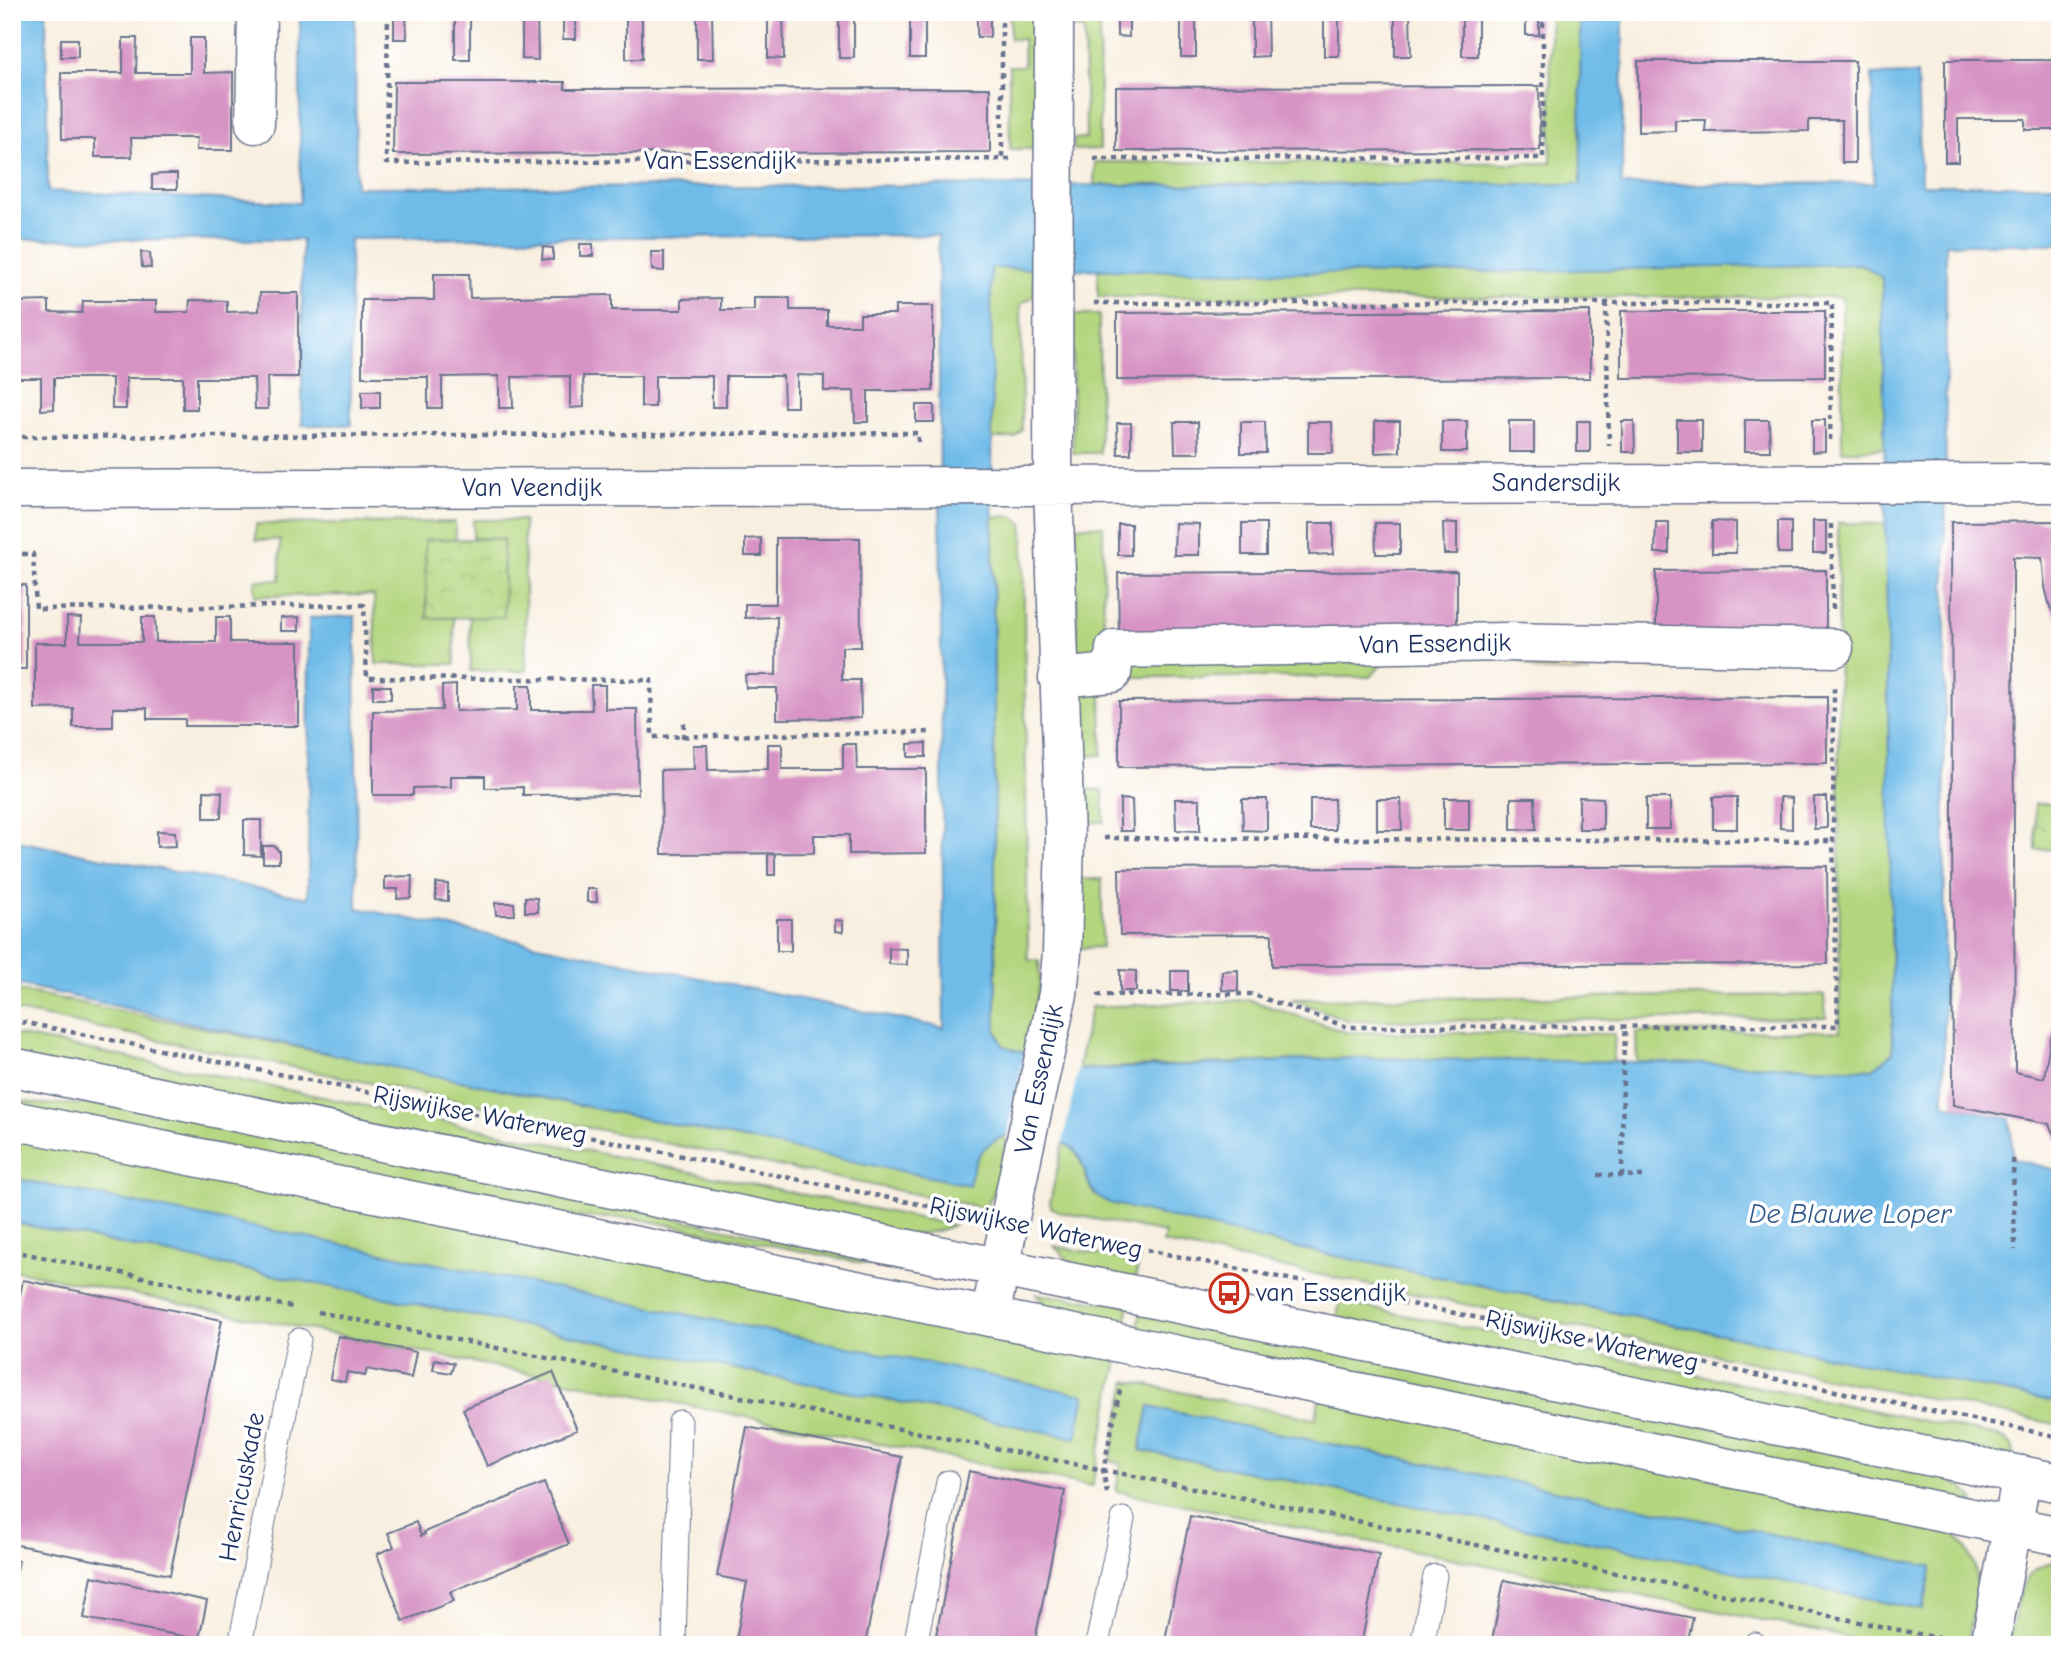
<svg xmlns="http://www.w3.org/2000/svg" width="2072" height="1657" viewBox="0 0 2072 1657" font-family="'Comic Neue',sans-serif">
<defs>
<pattern id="sand-dots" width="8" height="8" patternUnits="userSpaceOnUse" patternTransform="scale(1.75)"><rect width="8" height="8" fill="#eeda9e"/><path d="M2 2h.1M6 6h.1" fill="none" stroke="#ccbb8a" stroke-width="1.8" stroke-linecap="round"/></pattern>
<pattern id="park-crowns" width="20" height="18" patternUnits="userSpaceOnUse" patternTransform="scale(1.75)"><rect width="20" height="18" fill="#b3d67f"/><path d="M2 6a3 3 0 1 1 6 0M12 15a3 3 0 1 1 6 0" fill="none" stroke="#99b870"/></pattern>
</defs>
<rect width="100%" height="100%" fill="#fff"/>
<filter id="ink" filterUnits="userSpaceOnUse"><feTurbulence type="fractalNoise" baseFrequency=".0143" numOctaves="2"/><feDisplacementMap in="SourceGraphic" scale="14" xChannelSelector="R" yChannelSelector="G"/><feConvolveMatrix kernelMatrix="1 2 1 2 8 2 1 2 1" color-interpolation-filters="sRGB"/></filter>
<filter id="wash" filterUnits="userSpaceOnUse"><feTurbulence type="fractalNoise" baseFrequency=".00686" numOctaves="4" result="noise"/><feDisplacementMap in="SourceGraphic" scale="28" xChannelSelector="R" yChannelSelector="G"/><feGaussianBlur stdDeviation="1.57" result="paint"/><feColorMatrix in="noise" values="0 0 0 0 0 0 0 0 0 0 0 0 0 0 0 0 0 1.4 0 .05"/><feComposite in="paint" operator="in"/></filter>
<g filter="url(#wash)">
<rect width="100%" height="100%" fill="#f8efe0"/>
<path fill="#b3d67f" stroke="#67826e" stroke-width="2" fill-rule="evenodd" d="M1550 12H1580L1581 184 1094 185 1095 162 1551 163Z
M1071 13H1099L1100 149 1074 150 1073 139 1086 138 1084 29 1071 28Z
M1010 14 1035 15 1036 149H1010L1009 66H1024L1023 39H1010Z
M1862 264 1882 278 1886 448 1842 451V297H1098V270Z
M990 268 1033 269 1034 296 1021 304 1022 430 1014 438H992Z
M1072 315H1099L1100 453H1073Z
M1013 516 1023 524 1028 960H1039L1040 984 1024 1055 1003 1046 996 1030 993 517Z
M473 520H524L526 671H471L470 617 504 616 503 539 473 538Z
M455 522 456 539H425L427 618H454L455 664H376L374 595 255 596V580H280V540H256V524Z
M1838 523 1886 524 1893 1053 1873 1069 1637 1062 1636 1032 1840 1031Z
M1076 526H1103L1104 665H1077Z
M1392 652 1371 677H1133V654Z
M1076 684H1101L1102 755 1084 756V789L1103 790 1104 822H1078Z
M1076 879H1102V947L1077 948Z
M12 989 968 1184C978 1157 976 1146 1007 1135 1003 1161 1001 1187 984 1208L12 1010Z
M1824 995 1826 1018 1350 1021 1292 999Z
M1249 1000 1346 1032 1615 1034 1613 1062 1352 1058 1078 1069 1091 1007Z
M12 1034 953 1225 942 1230 914 1235 12 1058Z
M12 1099 38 1104H139L915 1269 908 1272 634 1218 532 1217 12 1112Z
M12 1132 1119 1356 1092 1486 12 1270V1222L1076 1438 1085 1396 12 1178Z
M1063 1143C1086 1152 1082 1178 1094 1194L1306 1250 2060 1403V1425L1163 1243 1165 1233 1060 1212 1051 1207 1050 1202Z
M1054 1246 1139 1262 1134 1286 1075 1267Z
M1036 1294 1129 1305 1123 1335C1096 1326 1052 1320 1036 1294Z
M1340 1302 1998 1436C2011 1441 2015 1448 2014 1461L1335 1326Z
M1142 1308 1940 1476 1963 1488 1974 1499 1975 1503 1135 1339Z
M1127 1381 1315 1419 1320 1397 1946 1527C1991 1563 1976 1596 1967 1645H1886L1116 1491 1121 1464 1110 1461ZM1149 1407 1931 1567 1924 1609 1140 1450Z
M2060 1559V1645H2009C2013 1626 2018 1583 2034 1571 2041 1565 2052 1562 2060 1559Z"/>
<path fill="url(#sand-dots)" stroke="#84847e" stroke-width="2" d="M1586 648 1589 673 1535 670 1517 658Z"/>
<path fill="url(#park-crowns)" stroke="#67826e" stroke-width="2" d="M425 539H503L504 617 427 618Z
M2035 804H2060V849L2036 850Z"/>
<path fill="#6fbce9" stroke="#4576a4" stroke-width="2" fill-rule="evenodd" d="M12 12H46L48 191 300 203V12H355L356 187 1581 184 1580 12H1623L1622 185 1874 183 1872 75 1917 74 1921 185H2060V244H1946L1944 1104 2010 1119 2013 1159 2060 1171V1403L1306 1250 1110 1203C1077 1193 1093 1154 1063 1143L1007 1135C978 1146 976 1157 969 1185L359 1060 12 983V840L308 898 309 618 355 616 357 908 944 1028 938 235 350 239 351 425H302V240L12 239ZM1862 264 1882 278 1893 1053 1873 1069 1637 1062 1352 1058 1081 1070 1003 1046 996 1030 991 268 1399 274Z
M12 1178 1085 1395 1076 1438 12 1222Z
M1149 1407 1932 1567 1923 1610 1140 1450Z"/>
<path fill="#f8efe0" d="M1025 1050 1079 1066 1062 1146 1006 1139Z"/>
<g id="blocks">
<path fill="#d793c4" d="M394 12H406L407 39H394Z
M455 12H470V60H455Z
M522 12H537L538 60 522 59Z
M563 12H576V39H563Z
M626 12H642V59H626Z
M697 12H712L713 59H697Z
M768 12H783L784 59 768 58Z
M839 12H854V58H839Z
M910 12H925V58H910Z
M977 12H990V37H977Z
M1117 12H1129V37L1117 36Z
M1181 12H1196V57H1181Z
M1252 12H1267L1268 56 1252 57Z
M1324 12H1339V56H1324Z
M1395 12H1410L1411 56H1395Z
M1462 12H1478V56H1462Z
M1526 12H1539V35H1526Z
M123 38H137L136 73H190V38H204V73L233 72V150H196L197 138H131L132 157H95V139H62L61 73H123Z
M61 39H78V57H61Z
M1945 60H2060V130H2025V119H1958V162H1945Z
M1638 61H1855V163H1842V120H1809V131L1705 132 1706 120H1675V131L1638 132Z
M394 82H565V89L990 88V152L393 154Z
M1539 86 1540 150 1116 151V87Z
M164 174H177V189H152V175Z
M580 244H593V256H580Z
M543 247 553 248V260L542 259Z
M141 252 150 253 151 268 142 267Z
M651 252H664V271L652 270Z
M434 274H469L470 298 612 295V310H682V299L721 298V310H754V298H790V310H827V325H860V314H895V306H933V391H868V422H855L854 391H824V376L797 375V407H784L783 376H726V407H712V376H655V407H641V376H583L584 407 570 408V376L512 377 513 408H499V376L442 377V408H428V377H362V300H434Z
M260 293H298V377H267L268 409H255L254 378H197V409H183V378H126V409H112V378H54V409L41 410V378H12V302L49 301V312L82 313 83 301H156V312H189L190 300 227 301V312L259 311Z
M1590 311V378L1117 380V313Z
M1621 311H1825V377L1621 378Z
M362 391H380V408H362Z
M916 405H934V422H916Z
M1677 420H1702V452H1677Z
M1745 420H1769L1770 451H1745Z
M1812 420H1825V451L1812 452Z
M1375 421H1400V452L1375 453Z
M1442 421H1467V452H1442Z
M1509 421H1534V452H1509Z
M1577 421H1590V452H1577Z
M1622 421H1634L1635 452H1622Z
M1174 422H1198L1199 453H1175Z
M1241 422H1265L1266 453H1241Z
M1308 422H1332L1333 453H1308Z
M1117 423H1131V454H1118Z
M1712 521 1736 522V553H1712Z
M1778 521H1791V553H1778Z
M1813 521H1826V553H1813Z
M2060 521V624L2050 607 2045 587 2042 558 2013 557V621L2015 1072 2044 1078 2050 1040 2060 1018V1148L2049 1124 1953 1105 1951 522Z
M1656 522H1669V553H1655Z
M1175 523 1199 524V555H1174Z
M1242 523H1266V555H1242Z
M1309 523H1333V554L1309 555Z
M1375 523H1400V554H1376Z
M1443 523H1457V554H1444Z
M1118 524H1131V555H1118Z
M761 538V556H745V539Z
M776 538H860L861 647H842V680H860L861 718 777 719V688H746L745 675H776L777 617 745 618V604H776Z
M1826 570V637H1656V571Z
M1457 571V638L1119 639 1118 573Z
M12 585H26V669H12Z
M67 617 81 618 80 642H142V617H155L156 642H216V617H230V642H299V726H185V719H147V708H113V727H73V708L35 709V643H67Z
M299 617V631H281V618Z
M456 685V711L517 710V685H531V710H592L591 685H605V709H637L638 794 523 795V787L485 788V776H451V787L413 788V795H373V711L442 710V686Z
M373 686H391V699H373Z
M1827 697V763L1119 767V701Z
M926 743V757H908V744Z
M768 744H782V769H843V744H856L857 769H926V853L849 854V835H814V853L662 854 661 770 694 769 693 745H707L708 770 768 769Z
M204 791 222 792 221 818H204Z
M1579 797 1603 798V829H1579Z
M1713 797H1737V829H1713Z
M1780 797 1792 798V829L1780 828Z
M1814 797H1827V828L1814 829Z
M1444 798H1469V830H1444Z
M1511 798H1535L1536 829 1511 830Z
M1646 798H1670V829H1646Z
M1120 799 1132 800 1133 831H1120Z
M1175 799H1200V831L1176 830Z
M1242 799H1267V831L1243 830Z
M1310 799H1334L1335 830H1310Z
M1377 799H1401L1402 830H1377Z
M244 820H261V856L244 855Z
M157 831 175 832 176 846 157 847Z
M263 846H274L279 851V863H263Z
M768 854 775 855V875H768Z
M1827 866 1828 964 1272 966V935L1270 934 1120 935 1119 869Z
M412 876 411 898 397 899 398 889H385V877Z
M436 883 448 884V901L436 900Z
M587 889H596L597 902H587Z
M525 897 537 898 538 912H525Z
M495 903H514L515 915H496Z
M777 919H791V951H777Z
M835 920 843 921V932L835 931Z
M889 948 907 949V965L889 964Z
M1120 970 1136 971V991H1120Z
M1238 970V991L1222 990V971Z
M1171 971H1188V991H1171Z
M23 1280 222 1320 170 1575 12 1544V1334Z
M338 1336 416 1352 411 1378 367 1369 365 1376 347 1372 345 1382 330 1379Z
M435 1359 454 1363 451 1373 433 1370Z
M553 1372 577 1430 487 1466 463 1409Z
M747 1427 902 1457 865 1645H735L747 1582 717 1576Z
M969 1471 1065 1491 1034 1645H934Z
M544 1483 569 1544 450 1592 454 1601 403 1621 377 1554 394 1547 388 1533 416 1522 421 1536 425 1534 424 1532Z
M1190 1516 1379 1554 1361 1645H1164Z
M12 1560 19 1561 13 1587H12Z
M92 1576 207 1601 199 1639 84 1618Z
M1504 1580 1693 1618 1687 1645H1491Z"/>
</g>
</g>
<g filter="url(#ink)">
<use href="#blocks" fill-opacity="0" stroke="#68728c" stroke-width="2"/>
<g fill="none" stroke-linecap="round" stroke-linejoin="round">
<g stroke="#68728c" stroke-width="25">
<path id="lane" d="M240 1645 299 1340
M674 1645 680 1422
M915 1645 948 1482
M1097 1645 1123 1519
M1422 1645 1435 1576
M1755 1645V1644"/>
</g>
<g stroke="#68728c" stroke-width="41">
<path id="street" d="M255 124 257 12
M12 489 2060 483
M1058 678 1112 673 1115 649 1507 642 1834 648
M990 1317 1023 1153 1058 994 1062 953 1065 838 1053 485 1054 12
M1990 1645 2022 1475"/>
</g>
<g stroke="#68728c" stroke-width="41">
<path id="secondary" d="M12 1067 2060 1483
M12 1120 1129 1345 2060 1536"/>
</g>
<path stroke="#68728c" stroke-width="4.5" stroke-dasharray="5 5" stroke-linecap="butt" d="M388 12 386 163 1015 159
M1002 12V159
M1094 159 1543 158V12
M1094 303H1832L1830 445
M1606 303 1609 446
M12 437 918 433V446
M1831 524 1833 609
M12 554H33L36 609 364 605 367 678 651 680 652 737 932 732
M683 738 684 723
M1104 838 1833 841
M1097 995 1251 994 1348 1027 1838 1026 1833 841 1834 688
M12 1020 968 1214
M2013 1159 2015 1250
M1598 1175 1648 1176
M1622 1176 1623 1062 1626 1026
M1049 1230 2060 1437
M12 1251 292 1307
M318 1312 1949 1640
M1107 1493 1103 1470 1121 1385"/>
<use href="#lane" stroke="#fff" stroke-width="23"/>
<use href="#street" stroke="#fff" stroke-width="38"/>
<use href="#secondary" stroke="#fff" stroke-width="38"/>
</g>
</g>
<defs>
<g id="bus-ring" transform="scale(2.0125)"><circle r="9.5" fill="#fff" stroke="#c8321e" stroke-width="1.5"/><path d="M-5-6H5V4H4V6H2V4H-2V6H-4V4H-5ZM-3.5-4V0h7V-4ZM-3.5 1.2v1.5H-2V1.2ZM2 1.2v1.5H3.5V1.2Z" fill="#c8321e"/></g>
</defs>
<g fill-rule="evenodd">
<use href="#bus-ring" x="1229" y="1293"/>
</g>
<g text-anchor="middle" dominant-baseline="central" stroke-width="7" stroke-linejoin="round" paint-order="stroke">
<g font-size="26" fill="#1b2f5e" stroke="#fff">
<text x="720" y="161">Van Essendijk</text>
<text x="1556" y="483">Sandersdijk</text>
<text x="532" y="488">Van Veendijk</text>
<text transform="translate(1435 644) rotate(-1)">Van Essendijk</text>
<text transform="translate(1039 1079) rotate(-78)">Van Essendijk</text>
<text transform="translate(480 1115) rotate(11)">Rijswijkse Waterweg</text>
<text transform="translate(1036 1228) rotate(12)">Rijswijkse Waterweg</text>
<text transform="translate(1592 1341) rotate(12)">Rijswijkse Waterweg</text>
<text transform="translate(242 1487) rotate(-79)">Henricuskade</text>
</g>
<g font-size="26" fill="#1b2f5e" stroke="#fff" text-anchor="start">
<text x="1256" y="1293">van Essendijk</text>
</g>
<g font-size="28" font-style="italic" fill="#345988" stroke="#fff">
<text x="1850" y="1214">De Blauwe Loper</text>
</g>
</g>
<rect width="2072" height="1657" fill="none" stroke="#fff" stroke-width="42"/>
</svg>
